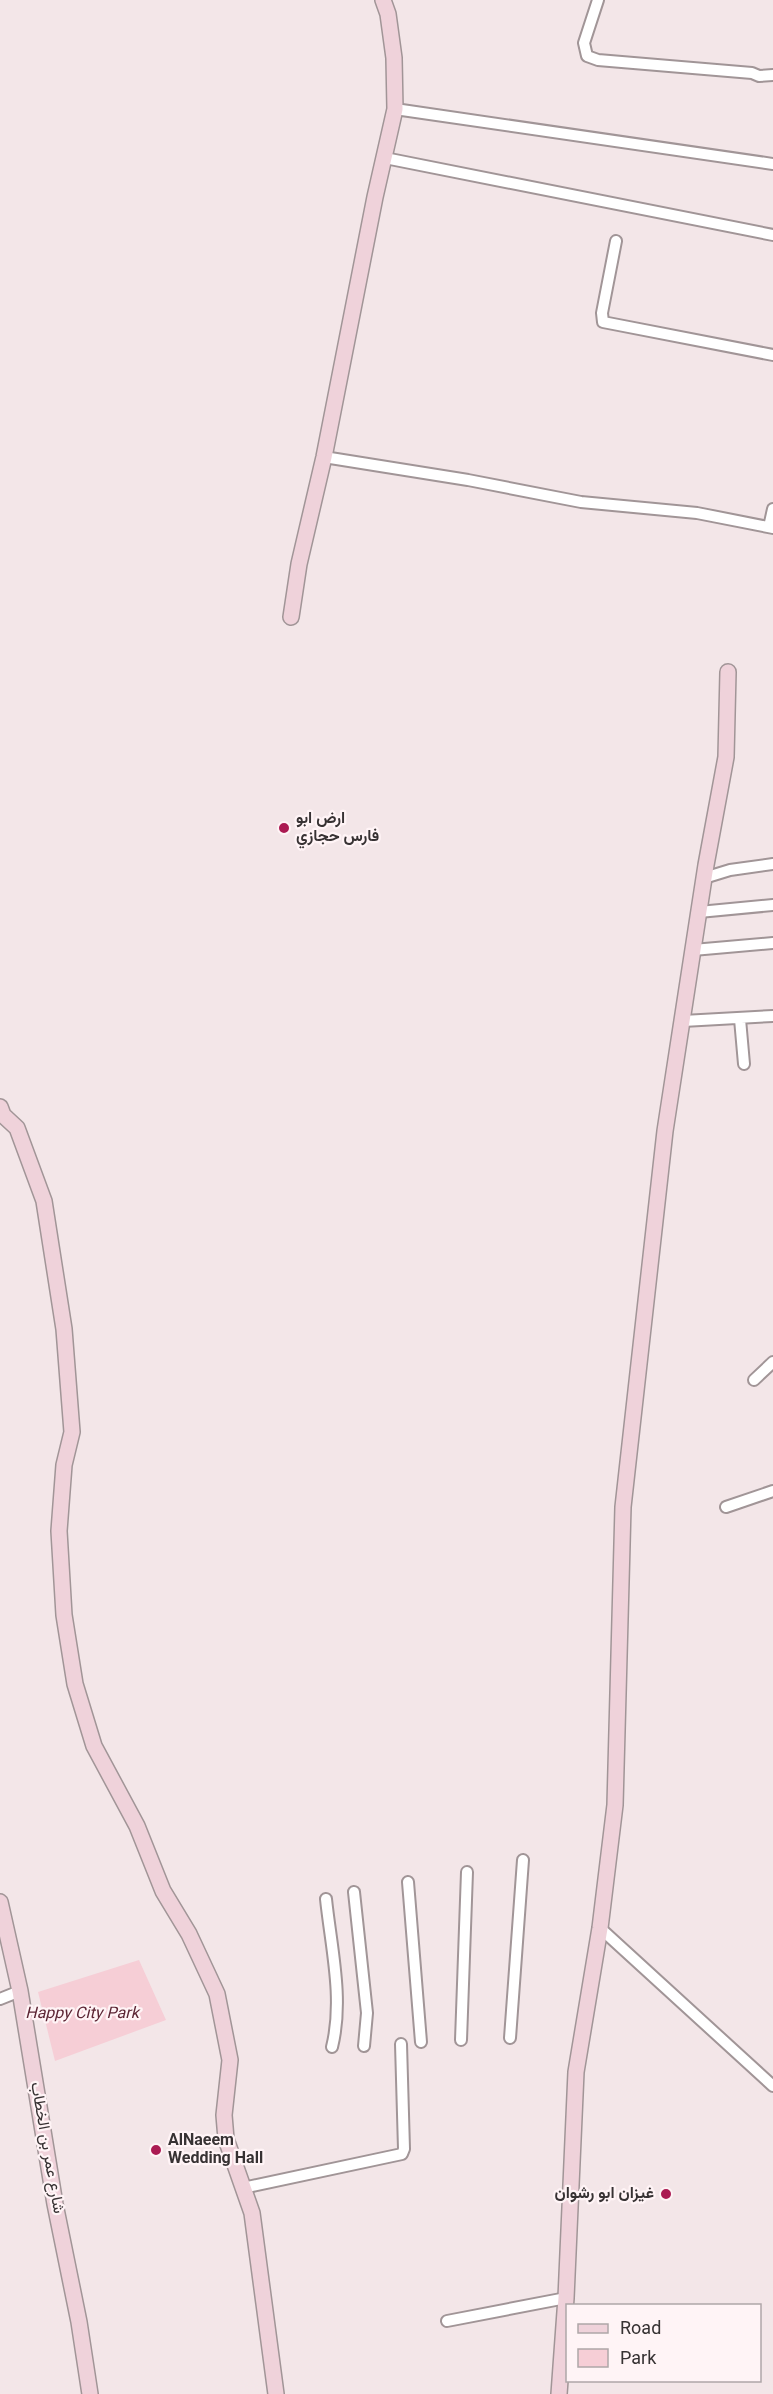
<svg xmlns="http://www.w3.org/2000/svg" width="773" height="2394" viewBox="0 0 773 2394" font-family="Georgia,Vazirmatn,serif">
<rect width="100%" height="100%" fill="#f3e6e8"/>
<path fill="#f6ced6" d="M139 1960 166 2020 55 2061 38 1992Z"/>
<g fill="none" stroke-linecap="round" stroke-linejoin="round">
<g stroke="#a19597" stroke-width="14">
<path id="street" d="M598 0 584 43 587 56 598 60 752 73 759 76 773 75
M395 109 773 164
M385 158 773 235
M616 241 602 313 603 322 773 355
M324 457 468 480 581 502 697 513 773 528
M769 527 773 509
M704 878 730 870 773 864
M699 912 773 905
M693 950 773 943
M740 1019 744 1064
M683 1021 773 1016
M754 1380 773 1362
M726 1507 773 1491
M408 1882 421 2042
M354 1892 367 2013 364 2046
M326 1899C331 1947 344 1999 332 2047
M600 1928 773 2086
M0 1999 20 1991
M510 2038 523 1860
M461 2040 467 1872
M243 2188 402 2154 404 2149 401 2044
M447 2321 566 2298"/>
</g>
<g stroke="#a19597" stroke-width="18">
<path id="secondary" d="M291 617 299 564 324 457 375 197 395 109 394 58 388 14 383 0
M0 1107 3 1115 17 1128 44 1201 64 1329 72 1432 64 1465 59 1531 64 1615 75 1684 94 1746 137 1826 163 1891 189 1934 217 1994 230 2060 224 2115 226 2139 252 2213 276 2394
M0 1902 20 1991 55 2204 79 2322 90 2394
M559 2394 566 2298 576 2072 600 1928 615 1805 623 1507 665 1131 706 865 726 757 728 672"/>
</g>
<use href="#street" stroke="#fff" stroke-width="10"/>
<use href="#secondary" stroke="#efd2da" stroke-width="15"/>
</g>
<g fill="#ab1a52" stroke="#fff4f6" stroke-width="2">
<circle cx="284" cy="828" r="6"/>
<circle cx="156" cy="2150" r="6"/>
<circle cx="666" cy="2194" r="6"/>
</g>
<g text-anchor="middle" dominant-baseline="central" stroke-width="4.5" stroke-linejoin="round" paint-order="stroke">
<g font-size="16" font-weight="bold" fill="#373233" stroke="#fff4f6" text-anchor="start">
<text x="296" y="819">ارض ابو<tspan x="296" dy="18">فارس حجازي</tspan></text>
<text x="168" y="2141">AlNaeem<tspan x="168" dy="18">Wedding Hall</tspan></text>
<text x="654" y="2194" text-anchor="end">غيزان ابو رشوان</text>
</g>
<g font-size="16" font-style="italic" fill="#5c2534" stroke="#fff4f6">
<text x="82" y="2014">Happy City Park</text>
</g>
<g font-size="16" fill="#373233" stroke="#fff4f6">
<text transform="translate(46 2148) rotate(80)">شارع عمر بن الخطاب</text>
</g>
</g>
<rect x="566" y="2304" width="195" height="78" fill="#fff4f6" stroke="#afa6a8" stroke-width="1.5"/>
<rect x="578" y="2324" width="30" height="9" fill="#efd2da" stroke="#afa6a8" stroke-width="1.5"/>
<text x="620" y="2334" font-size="18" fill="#373233">Road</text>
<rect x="578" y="2349" width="30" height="18" fill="#f6ced6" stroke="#afa6a8" stroke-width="1.5"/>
<text x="620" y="2364" font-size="18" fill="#373233">Park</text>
</svg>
